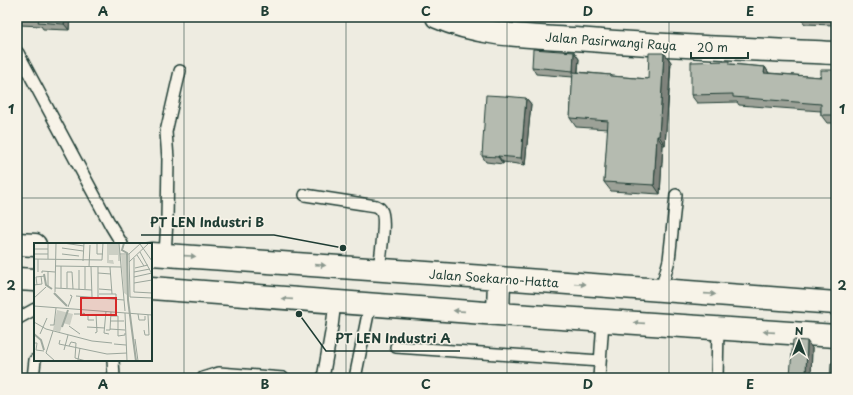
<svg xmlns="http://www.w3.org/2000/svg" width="853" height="395" viewBox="0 0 853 395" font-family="'Playpen Sans',sans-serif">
<rect width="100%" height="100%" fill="#eeece1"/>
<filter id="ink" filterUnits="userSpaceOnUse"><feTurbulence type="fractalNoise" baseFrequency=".025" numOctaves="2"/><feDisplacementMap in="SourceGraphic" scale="8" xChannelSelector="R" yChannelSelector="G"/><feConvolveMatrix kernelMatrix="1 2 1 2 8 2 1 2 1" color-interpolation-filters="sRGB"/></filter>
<g filter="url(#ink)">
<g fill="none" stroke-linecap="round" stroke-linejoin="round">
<g stroke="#1f3d34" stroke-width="14">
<path id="lane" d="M18 53 111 226 122 244
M305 195 376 206C378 207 380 208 381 210 387 218 380 258 379 270
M165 255 167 220 168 159 166 132 180 71
M661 290 669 260 676 195
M17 319 35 309
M396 347 600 361
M113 360 114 378
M33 378 35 360
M203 378 219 373 283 378
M323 378 332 327 335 302
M355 378 370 304
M599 378 603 321
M717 378 718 328"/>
</g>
<g stroke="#1f3d34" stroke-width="25">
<path id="street" d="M437 17C480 36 528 36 575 39 662 46 749 49 836 53"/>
</g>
<g stroke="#1f3d34" stroke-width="25">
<path id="highway" d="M17 244 35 245
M151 254 499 278 836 303
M17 279 35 280
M151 288 498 314 836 336
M498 314 499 278"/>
</g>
<use href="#lane" stroke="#f7f3e8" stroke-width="11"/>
<use href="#street" stroke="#f7f3e8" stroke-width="22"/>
<use href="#highway" stroke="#f7f3e8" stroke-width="22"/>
</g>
<path fill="#9ca197" stroke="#1f3d34" d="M17 17H70L69 30 43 29 41 26 19 25 17 22Z
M695 17H744V19Z
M771 17H833V25L805 24 800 18Z
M574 52 579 59 578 72 611 75 612 76 648 79 664 53 671 62 665 145H663L660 194 611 191 604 182 608 129 576 127 570 118 573 77 536 74 532 67Z
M731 64 765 67 769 73 821 77 836 70V123H827L821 115V111L739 105 737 102 697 103 691 95Z
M526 98 531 104 525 165 503 162V164L486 162 482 156Z
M812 348 811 378H792L790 375Z"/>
<path fill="#7f837b" stroke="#1f3d34" d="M65 17H70L69 30 64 24Z
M828 17H833V25Z
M574 52 579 59 577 78 573 71Z
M664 53 671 62 665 145 659 136Z
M765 67 770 75 764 73Z
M526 98 531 104 525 165 521 158Z
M657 136 663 145 660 194 654 185Z
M498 156 503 162V164L498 157Z
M807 341 812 348 811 378H807L806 376Z"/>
<path fill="#b5bbb0" stroke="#1f3d34" d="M17 17H65L64 24 38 22 39 19 17 18Z
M533 49 574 52 573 71 532 67Z
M649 53H664L659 136H657L654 185 604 182 608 121 570 118 573 72 611 75V76L648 79Z
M729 61V64L765 67 764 73 821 77V70H836V115H821V104L733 97V94L691 95V62Z
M486 95 504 96 526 98 521 158 498 156V157L482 156Z
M793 340 807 341 806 376 790 375Z
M831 363H836V378H830Z"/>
<defs><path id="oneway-solid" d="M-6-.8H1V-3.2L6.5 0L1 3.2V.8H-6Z"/></defs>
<g fill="#8b988e">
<use href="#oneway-solid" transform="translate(190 256) rotate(4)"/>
<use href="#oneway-solid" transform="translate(320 265) rotate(4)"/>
<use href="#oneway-solid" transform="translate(580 284) rotate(4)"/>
<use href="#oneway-solid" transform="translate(710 294) rotate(4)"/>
<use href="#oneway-solid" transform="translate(287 299) rotate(-176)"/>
<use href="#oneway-solid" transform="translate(459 311) rotate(-176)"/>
<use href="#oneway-solid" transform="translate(639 323) rotate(-176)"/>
<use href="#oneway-solid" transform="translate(769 332) rotate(-176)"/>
</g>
</g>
<path fill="none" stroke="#1f3d34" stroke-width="1" stroke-opacity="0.55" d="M184 17V378M346 17V378M507 17V378M669 17V378M17 198H836"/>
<g text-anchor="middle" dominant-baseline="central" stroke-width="3" stroke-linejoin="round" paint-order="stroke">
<g font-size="12" fill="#1f3d34" stroke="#f7f3e8">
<text transform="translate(611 41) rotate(4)">Jalan Pasirwangi Raya</text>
<text transform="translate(494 278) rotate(4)">Jalan Soekarno-Hatta</text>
</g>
</g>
<g transform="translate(34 243)">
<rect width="118" height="118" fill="#eeece1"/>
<path d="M87 12H94L93 52 90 50ZM23 67 39 71 36 82 29 80 26 89 19 87Z" fill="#cccfc4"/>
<path d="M73 0 85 1 87 18H84V12H75V17H79L80 21 73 20Z" fill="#cccfc4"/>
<path fill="none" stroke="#9fa99f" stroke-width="2" d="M90 0 88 7 93 10 94 57 102 118M10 31 12 42 18 46M20 50 33 63M28 84 34 67M0 91 7 97 10 107"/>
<path fill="none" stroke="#9ba69c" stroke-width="1" d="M29 0 50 3M63 0V11H69M85 0 91 68M106 1 118 18M28 5 49 8M0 6H14M106 9 118 31M0 11H14M28 11 45 13M86 11H95L107 0M95 11 96 54 118 55M103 12 110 23M0 16 68 17 69 0M4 16V29M14 16V0M49 18 50 0M95 19 115 0M21 23 87 24M51 24V46M55 24 56 2M57 24 58 54M64 24V55M76 24 78 51M101 25 114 22M45 27V46M100 29 116 26M8 30V28L21 29M64 30 77 31M100 34 118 30M100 40 118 37M0 42 8 41 7 33M3 42 2 34 11 33M14 43V28M21 45 58 47M27 45V23M33 45V29H38L39 46M65 46 78 47M21 49 22 0M100 49V15M100 49 118 50M65 51H82V57M42 53 90 57M0 55 12 44M0 63 118 72M34 64 38 53 36 52M72 68 70 90 75 91M91 70 93 118M40 71H51L49 70M104 71 105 77H111V73M77 73H84V78H90M60 77H54V72H72M76 78H84V93L91 92V90M0 79 12 86 58 98 78 100M16 82H20L22 65M35 83 46 91M53 84 71 85M76 86 91 87M72 87H76L77 69M110 87 111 92H115L114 72M61 90 63 89 62 71M6 91 13 75M101 96 104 118M26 97 25 101 73 111 93 110M0 100H3L2 107 10 108M80 101 92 102M35 103 37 99 42 100 41 115 52 118M30 107 34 92M12 110 19 88M12 110 21 118M44 117 46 105"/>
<path fill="#d62828" fill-opacity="0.15" stroke="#d62828" stroke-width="2" d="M47 55H82V72H47Z"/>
<rect width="118" height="118" fill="none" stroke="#1f3d34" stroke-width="2"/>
</g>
<path fill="none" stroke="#1f3d34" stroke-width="1.5" d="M343 248L274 235H141M299 314L326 351H460"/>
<g fill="#1f3d34" stroke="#f7f3e8" stroke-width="1.5">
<circle cx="343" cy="248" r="4"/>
<circle cx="299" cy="314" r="4"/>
</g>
<g font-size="13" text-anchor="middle" font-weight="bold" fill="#1f3d34" stroke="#f7f3e8" stroke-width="3" stroke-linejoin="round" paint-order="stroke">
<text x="207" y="227">PT LEN Industri B</text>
<text x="393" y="343">PT LEN Industri A</text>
</g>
<rect width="853" height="395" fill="none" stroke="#f7f3e8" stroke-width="44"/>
<g transform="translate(799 341)" stroke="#f7f3e8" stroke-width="3" paint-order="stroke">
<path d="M0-3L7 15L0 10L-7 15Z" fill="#1f3d34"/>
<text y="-6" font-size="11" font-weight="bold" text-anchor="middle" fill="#1f3d34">N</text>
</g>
<path d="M691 52v6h57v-6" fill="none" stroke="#1f3d34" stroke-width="2"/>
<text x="697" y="52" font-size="12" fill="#1f3d34" stroke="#f7f3e8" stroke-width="3" paint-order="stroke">20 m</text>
<rect x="22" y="22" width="809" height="351" fill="none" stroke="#1f3d34" stroke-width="1.5"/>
<g font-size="13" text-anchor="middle" font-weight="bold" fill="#1f3d34">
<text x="103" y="16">A</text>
<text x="265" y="16">B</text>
<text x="426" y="16">C</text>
<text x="588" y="16">D</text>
<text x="750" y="16">E</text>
<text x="11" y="114">1</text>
<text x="842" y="114">1</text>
<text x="11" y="290">2</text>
<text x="842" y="290">2</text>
<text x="103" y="389">A</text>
<text x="265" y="389">B</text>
<text x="426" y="389">C</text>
<text x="588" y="389">D</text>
<text x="750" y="389">E</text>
</g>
</svg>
